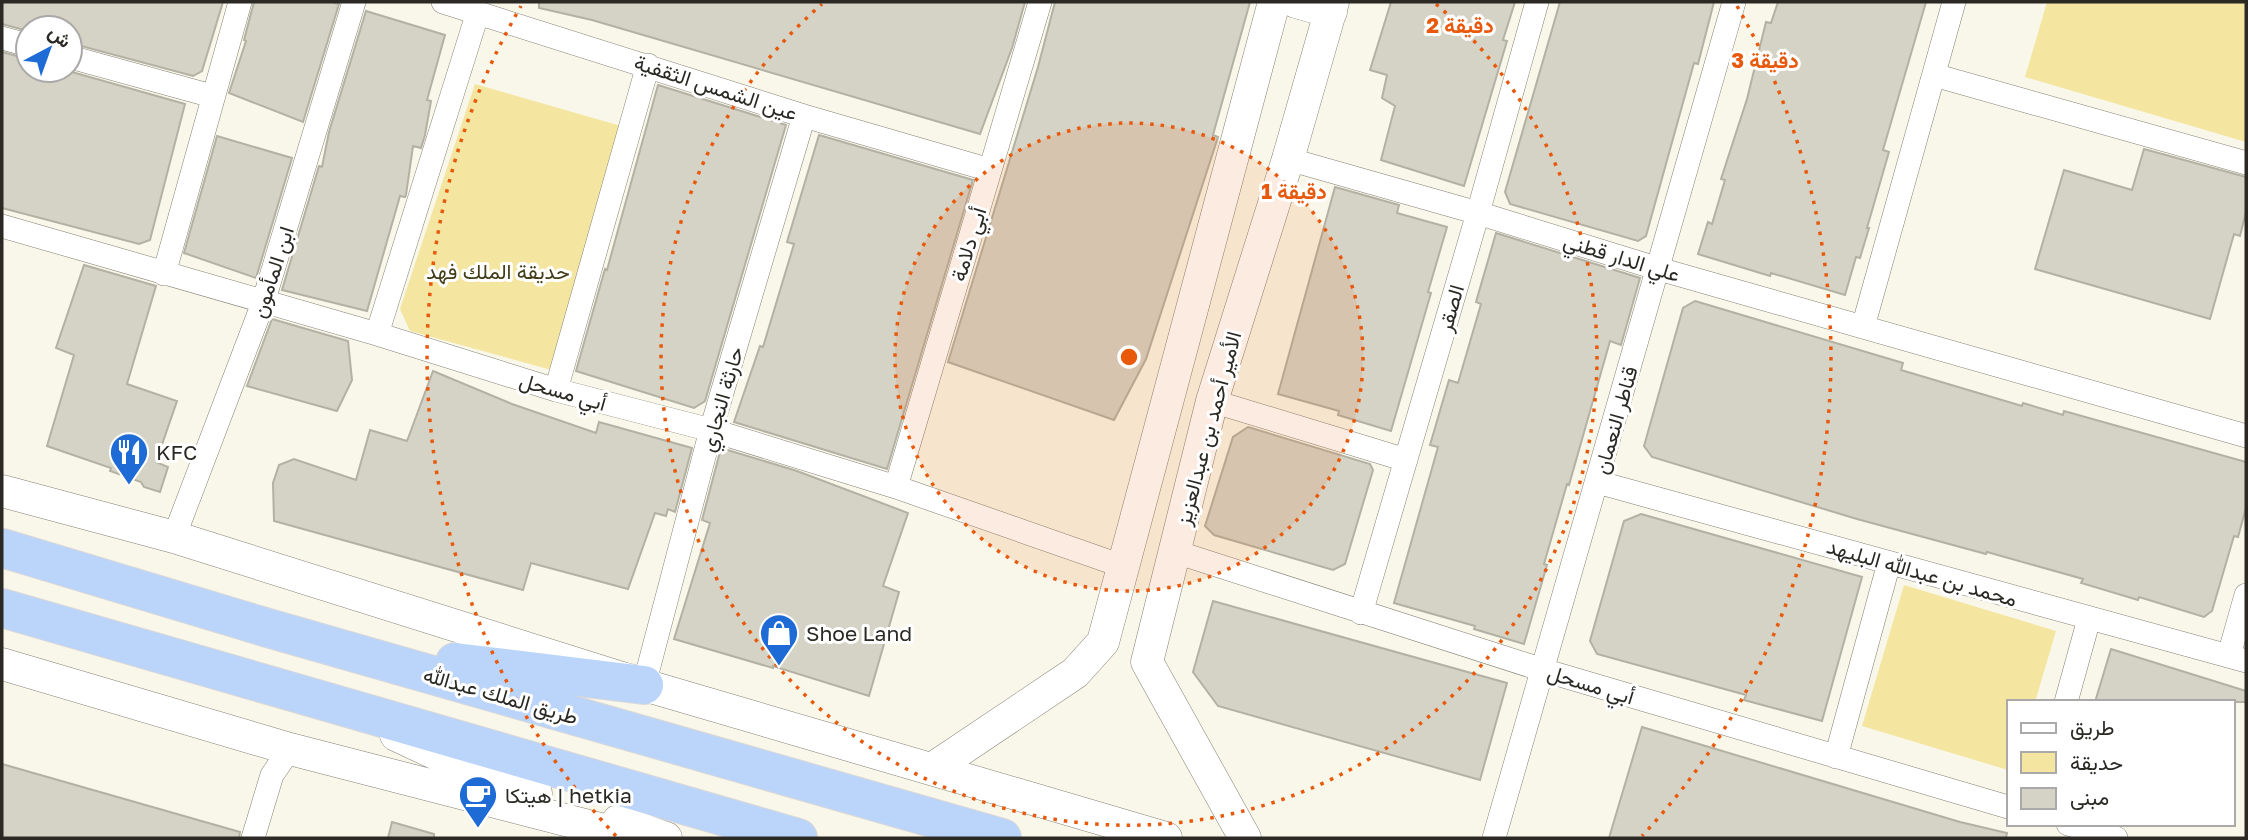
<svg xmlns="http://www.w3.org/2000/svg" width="2248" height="840" viewBox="0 0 2248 840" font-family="'Golos Text',Vazirmatn,sans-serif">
<rect width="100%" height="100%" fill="#f9f7e9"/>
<path fill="#f4e6a1" d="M2047 2H2246V142L2025 77Z
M475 84 621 126 555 371 410 331 400 309Z
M1904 585 2056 631 2035 702H2008V770L1862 726Z"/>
<path fill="#d5d3c5" stroke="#b3b1a4" stroke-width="2" d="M2 2H223L202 71 193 76 70 43V28H28V31L2 24Z
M254 2H331L339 4 303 122 229 93 246 41 244 40Z
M539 2H1025L1012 48 980 134 592 20 539 8Z
M1055 2H1250L1213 135 1218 137 1146 359 1114 420 948 362 1038 67Z
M1391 2H1515L1503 40 1507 41 1464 186 1381 160 1395 106 1382 98 1387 75 1370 70Z
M1560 2H1714L1698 64 1694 63 1646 236 1638 241 1510 204 1505 192Z
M1778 2H1926L1883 150 1889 152 1867 228H1869L1860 258 1856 257 1845 295 1771 273 1770 276 1698 254 1708 222 1712 224 1725 180 1721 179 1747 99 1766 22 1771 23Z
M366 11 445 35 427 100 431 101 425 135 421 148 413 146 406 195 405 197 400 196 367 311 282 290 319 166 322 167 329 132Z
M2 52 28 59V70H65L185 104 150 240 139 244 2 208Z
M658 85 786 125 705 401 694 408 576 371 605 269 607 270Z
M819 135 973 180 887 469 734 422 760 346 763 347 794 244 787 242Z
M217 136 292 158 256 278 184 253Z
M2144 149 2246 177V212L2240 236 2234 234 2210 319 2035 269 2064 170 2132 190Z
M1335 187 1399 205 1397 213 1447 227 1428 292 1431 293 1391 431 1338 415 1339 411 1278 394Z
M1496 233 1640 278 1621 345 1610 341 1569 485 1567 484 1544 564 1547 565 1524 644 1474 629 1475 626 1394 603 1438 447 1430 445 1449 380 1458 383 1481 304 1476 302Z
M84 265 156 286 127 384 177 401 156 462 168 467 160 492 144 487 141 482 110 471 111 468 47 446 74 355 56 348Z
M1695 301 1903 363 1901 370 2022 406 2023 403 2063 415 2064 411 2246 462V508L2238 537 2234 536 2212 611 2204 617 2139 597 2138 600 2081 583 2083 579 1987 552 1986 554 1857 519 1652 457 1644 446 1683 308Z
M272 319 348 341 352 380 337 411 247 386Z
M433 371 512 404 596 433 599 422 692 448 675 512 668 509 666 516 655 513 628 589 531 563 523 590 274 521 273 483 279 465 294 459 356 480 370 430 407 441Z
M1248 427 1370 464 1373 470 1345 564 1333 570 1214 535 1205 526 1233 437Z
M721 448 797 471 908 513 883 586 899 592 869 696 773 666V668L674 639 710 523 702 520Z
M1641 514 1862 577 1822 721 1744 700 1746 695 1597 654 1590 641 1624 521Z
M1213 601 1507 683 1480 780 1218 706 1193 672Z
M2111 649 2246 691V702H2095Z
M1642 727 1960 822 2007 833 2006 838H1609Z
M2 764 240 832 239 838H2Z
M392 822 434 834V838H388Z"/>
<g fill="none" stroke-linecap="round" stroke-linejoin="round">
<g stroke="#848276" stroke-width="24">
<path id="street" d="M443 2 804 116 990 170
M2 38 28 45
M70 57 212 96
M1934 75 2246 163
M1288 159 1478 213 1659 269 2246 436
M2 226 377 334 556 390 711 430 896 487 1122 566
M164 274 240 2
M1863 327 1954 2
M377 334 478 12
M556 390 648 65
M1212 401 1406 460
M1597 482 2246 661
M896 487 1040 2
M174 537 263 303 354 2
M1176 552 1543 670 2008 807
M1361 613 1478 213 1537 2
M2229 655 2246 595
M644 685 711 430 804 116
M2066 702 2089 619
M1836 757 1889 563
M2068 824 2116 838
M253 838 272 775 290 749
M1494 838 1734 2"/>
</g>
<g stroke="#848276" stroke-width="33">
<path id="secondary" d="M1296 2 1331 12
M2 491 174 537 644 685 1166 838
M2 664 290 749 635 838
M396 735 477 773 536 793
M932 769 1075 673 1103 642 1274 2
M618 821 666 838
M1245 838 1147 662 1212 401 1288 159 1333 2"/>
</g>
<g stroke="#d9d8d8" stroke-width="40">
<path id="highway" d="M2 548 268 628 1002 838
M2 608 798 838
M455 662 644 685"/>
</g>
<use href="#street" stroke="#fff" stroke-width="23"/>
<use href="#secondary" stroke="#fff" stroke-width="32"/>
<use href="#highway" stroke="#bbd4fa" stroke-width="38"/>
</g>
<circle cx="1129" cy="357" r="234" fill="#e8590c" fill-opacity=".12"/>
<g fill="none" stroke="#e8590c" stroke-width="3.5" stroke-dasharray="3.5 7">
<circle cx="1129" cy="357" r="234"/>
<path d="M1436 4A468 468 0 1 1 822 4"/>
<path d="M616 836A702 702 0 0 1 521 6M1737 6A702 702 0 0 1 1642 836"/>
</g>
<defs>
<g id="restaurant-pin" transform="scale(2.0125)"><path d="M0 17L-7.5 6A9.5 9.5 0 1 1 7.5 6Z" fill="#1e6bd6" stroke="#fff"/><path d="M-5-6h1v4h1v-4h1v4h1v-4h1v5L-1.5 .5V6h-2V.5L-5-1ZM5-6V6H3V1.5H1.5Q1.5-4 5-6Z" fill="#fff"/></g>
<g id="shop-pin" transform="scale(2.0125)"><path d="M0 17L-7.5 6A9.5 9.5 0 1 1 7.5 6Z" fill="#1e6bd6" stroke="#fff"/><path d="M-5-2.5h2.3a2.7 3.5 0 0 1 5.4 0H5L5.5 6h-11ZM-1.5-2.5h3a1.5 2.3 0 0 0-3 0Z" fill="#fff"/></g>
<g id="cafe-pin" transform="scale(2.0125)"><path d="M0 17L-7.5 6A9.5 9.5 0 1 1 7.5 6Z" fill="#1e6bd6" stroke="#fff"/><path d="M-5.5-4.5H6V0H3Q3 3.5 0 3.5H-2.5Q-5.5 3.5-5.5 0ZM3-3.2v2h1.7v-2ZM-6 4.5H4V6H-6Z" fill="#fff"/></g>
</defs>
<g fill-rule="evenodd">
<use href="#restaurant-pin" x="129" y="452"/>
<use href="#shop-pin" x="779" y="633"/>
<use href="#cafe-pin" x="478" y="795"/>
</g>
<g text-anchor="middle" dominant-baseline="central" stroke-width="6" stroke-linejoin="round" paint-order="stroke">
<g font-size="21" fill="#2a2924" stroke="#fff">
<text transform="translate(716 87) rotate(18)">عين الشمس الثقفية</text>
<text transform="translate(968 244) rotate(-73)">أبي دلامة</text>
<text transform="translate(1622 257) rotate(17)">علي الدار قطني</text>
<text transform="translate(272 272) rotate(-72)">ابن المأمون</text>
<text transform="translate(1450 308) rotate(-74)">الصقر</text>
<text transform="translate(563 391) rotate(16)">أبي مسحل</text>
<text transform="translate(721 399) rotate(-74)">حارثة النجاري</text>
<text transform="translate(1615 420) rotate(-74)">قناطر النعمان</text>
<text transform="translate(1208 428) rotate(-75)">الأمير أحمد بن عبدالعزيز</text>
<text transform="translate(1922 572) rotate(16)">محمد بن عبدالله البليهد</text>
<text transform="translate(1591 684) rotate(17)">أبي مسحل</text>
<text transform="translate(501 695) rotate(16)">طريق الملك عبدالله</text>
</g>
<g font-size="21" fill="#423c18" stroke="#fff">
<text x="498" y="271">حديقة الملك فهد</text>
</g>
<g font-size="21" fill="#2a2924" stroke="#fff" text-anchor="start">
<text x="156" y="452">KFC</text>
<text x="806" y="633">Shoe Land</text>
<text x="505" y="795">هيتكا | hetkia</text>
</g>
</g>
<circle cx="1129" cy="357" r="10" fill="#e8590c" stroke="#fff" stroke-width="3.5"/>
<g font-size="21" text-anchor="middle" font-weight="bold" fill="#e8590c" stroke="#fff" stroke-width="6" stroke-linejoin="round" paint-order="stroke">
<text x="1460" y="33">2 دقيقة</text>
<text x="1765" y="68">3 دقيقة</text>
<text x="1294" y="199">1 دقيقة</text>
</g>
<rect width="2248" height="840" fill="none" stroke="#2a2924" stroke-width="7"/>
<rect x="2007" y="700" width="228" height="126" fill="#ffffff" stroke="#aaa9a7" stroke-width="2"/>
<rect x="2021" y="723" width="35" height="10" fill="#ffffff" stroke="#aaa9a7" stroke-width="2"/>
<text x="2070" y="735" font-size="21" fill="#2a2924">طريق</text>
<rect x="2021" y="752" width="35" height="21" fill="#f4e6a1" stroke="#aaa9a7" stroke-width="2"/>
<text x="2070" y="770" font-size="21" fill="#2a2924">حديقة</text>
<rect x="2021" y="788" width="35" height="21" fill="#d5d3c5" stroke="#aaa9a7" stroke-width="2"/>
<text x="2070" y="805" font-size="21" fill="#2a2924">مبنى</text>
<g transform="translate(49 49) rotate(41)"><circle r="33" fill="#ffffff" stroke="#aaa9a7" stroke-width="2"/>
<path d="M0-5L12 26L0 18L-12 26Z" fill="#1e6bd6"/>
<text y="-10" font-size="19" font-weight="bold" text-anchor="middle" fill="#2a2924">ش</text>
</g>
</svg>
